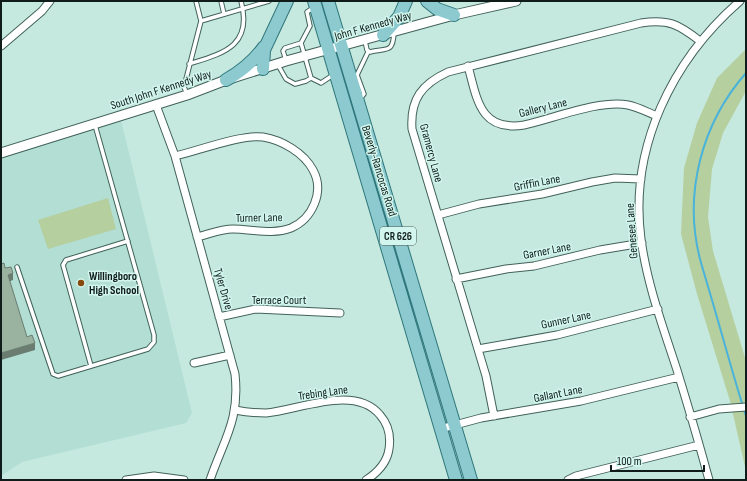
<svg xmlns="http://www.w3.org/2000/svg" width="747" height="481" viewBox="0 0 747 481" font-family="'Sofia Sans Condensed',sans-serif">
<rect width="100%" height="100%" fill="#c5e9df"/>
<path fill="#b2ded3" d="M120 116 192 413 186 423 22 462 1 476V153Z"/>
<path fill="#b6cf9f" d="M746 49V91L723 133 712 169 708 217 713 251 746 361V471L730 401 697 294 681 234 684 168 697 123 717 78Z
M108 198 116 229 48 249 38 220Z"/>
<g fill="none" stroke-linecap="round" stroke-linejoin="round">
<path stroke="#4ab3da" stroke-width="2" d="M746 73C702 123 683 193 700 259 705 277 711 296 716 314 726 348 735 382 746 416"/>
<g stroke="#416159" stroke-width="5.5">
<path id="service" d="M221 1 224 14
M201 21 269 1
M365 41 367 50 370 52C388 48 393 53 394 32
M301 43 310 26 307 12 313 8
M189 64C224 53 253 46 241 1
M278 65 286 79 295 84 306 81 311 78 301 43 285 48 283 51 286 60
M357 75 364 94 360 99
M352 76 357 75 368 52
M311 78 321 83 333 75
M187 94 184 87 201 21 196 1
M17 267 53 374 58 376 148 349 154 342V335L95 125
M91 366 63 265 66 260 128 241"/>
</g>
<g stroke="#416159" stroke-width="9">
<path id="minor" d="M1 46 42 11 50 1
M468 66C477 99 480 132 524 125 552 119 601 99 628 105 638 107 647 112 657 116
M156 105 175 156 235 374C240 420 224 439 210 480
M175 156C198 151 241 134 263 137 282 140 304 153 313 170 325 192 312 219 291 228 273 235 251 229 233 229 221 229 209 234 197 237
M438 215 479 204 542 194 592 182 615 178 641 179
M456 279 506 269 534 266 600 250 642 243
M219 317 256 309 340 313
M478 349 557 335 658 309
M194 363 230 355
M235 410C245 412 256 413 266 413 299 410 355 384 380 415 388 424 391 436 389 449 387 463 377 473 366 480
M494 416 486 376 412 129C410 99 422 84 448 72L641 23C669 19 678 24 700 41
M690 417 719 409 746 407
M440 429 481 418 581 401 679 377
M126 480 154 476 184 480
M568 480 576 476 699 445
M709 480C699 443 688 406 677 370 663 327 647 284 641 239 629 148 672 60 740 1"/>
</g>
<g stroke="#416159" stroke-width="11">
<path id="tertiary" d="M1 153 187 95 226 80 286 61 454 15 516 1"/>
</g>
<g stroke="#2f767a" stroke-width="14">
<path id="primary" d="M314 1 456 480
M328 1 471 480
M427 1 437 9 454 15
M383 35 399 17 406 1
M263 69 264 50 287 1
M226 80C242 71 253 62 264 47"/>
</g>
<use href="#service" stroke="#fff" stroke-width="3.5"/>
<use href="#minor" stroke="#fff" stroke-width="7"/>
<use href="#tertiary" stroke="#fff" stroke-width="9"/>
<use href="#primary" stroke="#8ccacf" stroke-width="12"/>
</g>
<path fill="#6b7d70" d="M13 273V280L8 282V275Z
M35 343V350L1 360V353Z"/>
<path fill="#99b3a0" stroke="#6b7d70" d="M4 263 5 268 11 267 13 273 8 275 27 337 32 335 35 343 1 353V264Z"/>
<circle fill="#884a0c" stroke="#d2f6ed" stroke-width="1.5" cx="81" cy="283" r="4"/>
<g text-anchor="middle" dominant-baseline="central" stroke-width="3" stroke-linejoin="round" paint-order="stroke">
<rect fill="#d2f6ed" stroke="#4a5d59" stroke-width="1" x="380" y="227" width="36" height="18" rx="3"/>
<g font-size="11" font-weight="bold" fill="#0f1c19">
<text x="398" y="236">CR 626</text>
</g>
<g font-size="12" fill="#0f1c19" stroke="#d2f6ed">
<text transform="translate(373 26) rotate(-16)">John F Kennedy Way</text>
<text transform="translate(161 90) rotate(-18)">South John F Kennedy Way</text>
<text transform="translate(543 108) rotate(-14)">Gallery Lane</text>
<text transform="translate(431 153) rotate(75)">Gramercy Lane</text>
<text transform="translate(379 171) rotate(73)">Beverly-Rancocas Road</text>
<text transform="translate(537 183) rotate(-11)">Griffin Lane</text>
<text transform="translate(259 218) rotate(-1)">Turner Lane</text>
<text transform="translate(632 231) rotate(-94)">Genesee Lane</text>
<text transform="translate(547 251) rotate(-11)">Garner Lane</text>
<text transform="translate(223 289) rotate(74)">Tyler Drive</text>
<text x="279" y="300">Terrace Court</text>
<text transform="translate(566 320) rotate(-12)">Gunner Lane</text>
<text transform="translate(323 393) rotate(-8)">Trebing Lane</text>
<text transform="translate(558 394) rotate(-11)">Gallant Lane</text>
</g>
<g font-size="12" font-weight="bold" fill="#0f1c19" stroke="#d2f6ed" text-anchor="start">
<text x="89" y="276">Willingboro<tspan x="89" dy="14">High School</tspan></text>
</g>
</g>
<rect width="747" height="481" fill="none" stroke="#0f1c19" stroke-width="4"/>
<path d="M611 465v6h93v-6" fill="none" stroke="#0f1c19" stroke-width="2"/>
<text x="617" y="465" font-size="12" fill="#0f1c19" stroke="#d2f6ed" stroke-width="3" paint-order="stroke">100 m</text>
</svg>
